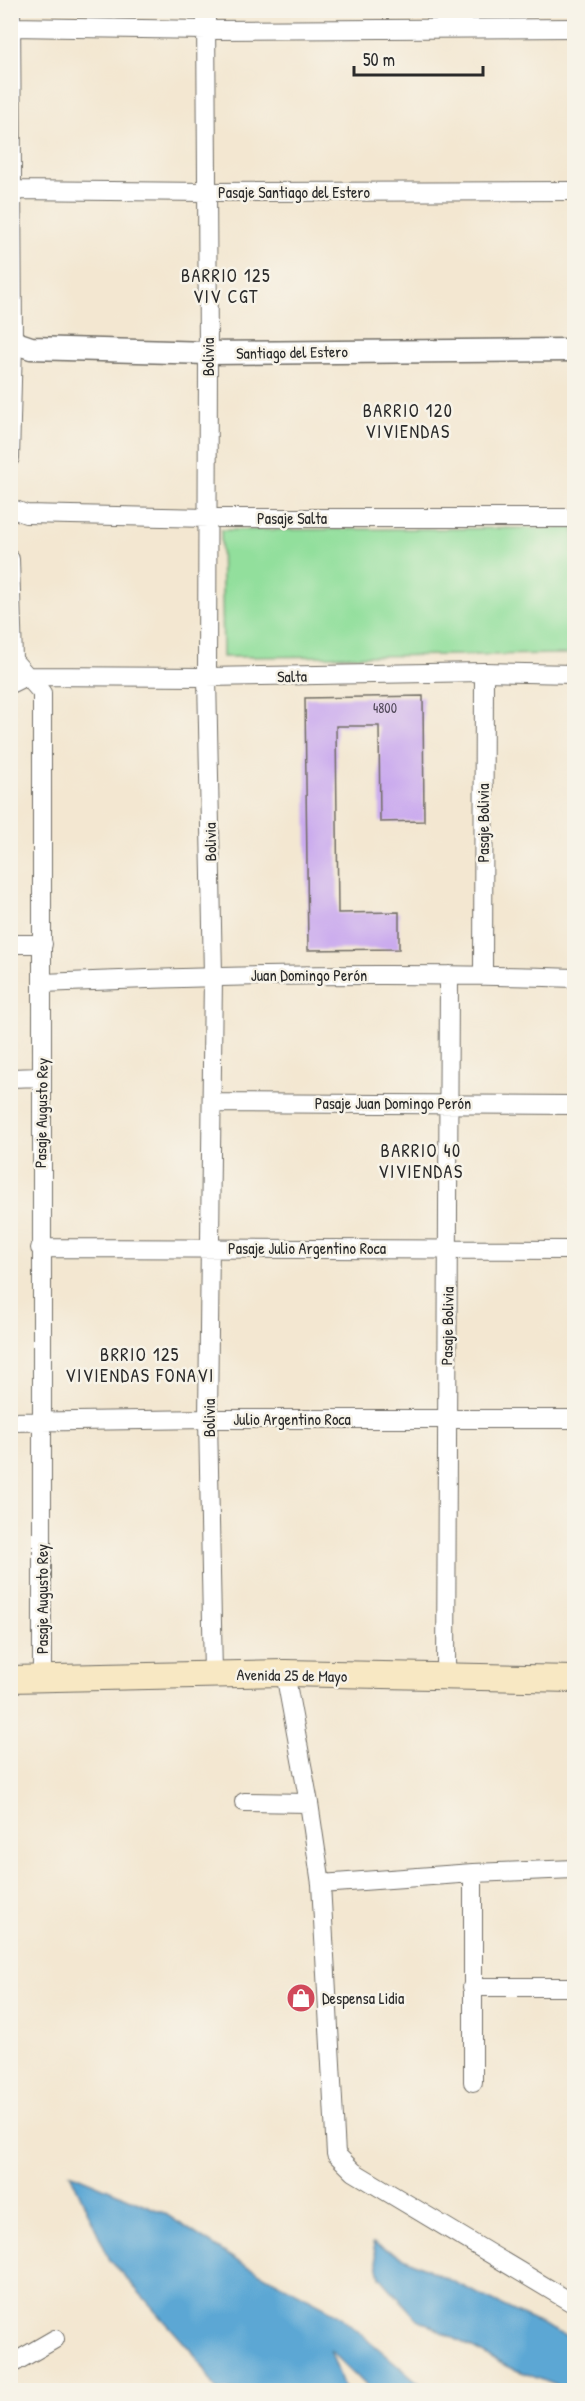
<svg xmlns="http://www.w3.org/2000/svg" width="585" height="2401" viewBox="0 0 585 2401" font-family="'Patrick Hand',sans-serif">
<rect width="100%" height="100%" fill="#f7f3e8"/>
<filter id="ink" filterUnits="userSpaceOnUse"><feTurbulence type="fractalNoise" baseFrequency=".0167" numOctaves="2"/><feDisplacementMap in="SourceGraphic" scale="12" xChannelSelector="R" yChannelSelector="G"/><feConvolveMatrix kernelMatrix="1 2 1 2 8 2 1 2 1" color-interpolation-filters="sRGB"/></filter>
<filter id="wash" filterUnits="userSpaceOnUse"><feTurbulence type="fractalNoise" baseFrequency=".008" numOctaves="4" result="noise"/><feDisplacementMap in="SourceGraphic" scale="24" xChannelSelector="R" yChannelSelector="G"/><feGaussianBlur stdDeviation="1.35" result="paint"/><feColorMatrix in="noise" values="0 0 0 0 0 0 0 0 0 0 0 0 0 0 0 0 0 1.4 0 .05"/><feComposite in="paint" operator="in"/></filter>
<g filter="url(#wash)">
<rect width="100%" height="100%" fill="#f3e7d1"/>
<path fill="#92df9c" stroke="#5e8564" stroke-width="1.5" d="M574 528V654L223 657 221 530Z"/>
<path fill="#5ca7d4" stroke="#446980" stroke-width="1.5" d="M70 2173 164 2213 239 2262 338 2314 427 2390H371L330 2350 345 2390H217L194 2354 110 2260Z
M373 2243 574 2340V2390H569L508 2367 416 2318 380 2277Z"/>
<g id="blocks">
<path fill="#caaaee" d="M423 696 424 821 380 822 379 726H336L338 913 399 912V949L308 950 305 698Z"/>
</g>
</g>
<g filter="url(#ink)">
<use href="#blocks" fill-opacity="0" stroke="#716d65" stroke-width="1.5"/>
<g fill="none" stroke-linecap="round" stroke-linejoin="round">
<g stroke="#716d65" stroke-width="20">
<path id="minor" d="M206 10 208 353 207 677 213 975 208 1419 213 1674
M11 27 206 30 574 28
M13 190 207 192 574 191
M10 458 13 343 11 10
M10 508 26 514 208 518H574
M10 559 13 660 42 693C43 1022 41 1350 42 1678
M10 684 26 676 207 677 484 672 574 674
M10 944H43
M483 975 484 672
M43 983C220 975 397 972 574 978
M10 1078 41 1077
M212 1103 574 1105
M40 1248 574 1250
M10 1422 208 1419H574
M285 1673 309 1803 321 1884 336 2154 354 2172 574 2304
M446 1678 449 975
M244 1802 309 1803
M473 1873V2082
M321 1884 473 1873 574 1869
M472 1987H574
M10 2365 55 2339"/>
</g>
<g stroke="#716d65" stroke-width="25">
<path id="tertiary" d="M10 341 31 348 208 353 574 350"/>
</g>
<g stroke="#716d65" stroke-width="28">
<path id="secondary" d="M10 1679 285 1673 574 1679"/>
</g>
<use href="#minor" stroke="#fff" stroke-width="18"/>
<use href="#tertiary" stroke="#fff" stroke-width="22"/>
<use href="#secondary" stroke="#f8e8c3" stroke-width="26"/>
</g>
</g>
<defs>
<g id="shop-disc" transform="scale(1.5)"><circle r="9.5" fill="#d1495b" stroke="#f7f3e8"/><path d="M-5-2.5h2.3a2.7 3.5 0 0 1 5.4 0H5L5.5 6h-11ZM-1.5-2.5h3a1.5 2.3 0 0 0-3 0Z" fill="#fff"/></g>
</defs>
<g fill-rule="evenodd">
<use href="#shop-disc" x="301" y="1998"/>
</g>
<g text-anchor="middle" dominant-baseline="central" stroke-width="5" stroke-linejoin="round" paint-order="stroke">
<g font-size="14" fill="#534b5c">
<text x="385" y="707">4800</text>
</g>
<g font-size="16" fill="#2b2b2b" stroke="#f7f3e8">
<text x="294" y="192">Pasaje Santiago del Estero</text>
<text transform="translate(292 352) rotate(-1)">Santiago del Estero</text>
<text transform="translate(208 357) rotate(-90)">Bolivia</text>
<text x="292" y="518">Pasaje Salta</text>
<text transform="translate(292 676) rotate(-1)">Salta</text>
<text transform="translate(483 823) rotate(-90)">Pasaje Bolivia</text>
<text transform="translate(210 842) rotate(-91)">Bolivia</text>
<text x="309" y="975">Juan Domingo Perón</text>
<text x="393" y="1103">Pasaje Juan Domingo Perón</text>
<text transform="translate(41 1113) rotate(-89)">Pasaje Augusto Rey</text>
<text x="307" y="1248">Pasaje Julio Argentino Roca</text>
<text transform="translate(447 1326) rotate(-89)">Pasaje Bolivia</text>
<text transform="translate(209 1418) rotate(-90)">Bolivia</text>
<text x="292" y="1419">Julio Argentino Roca</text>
<text transform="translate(42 1599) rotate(-90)">Pasaje Augusto Rey</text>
<text transform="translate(292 1675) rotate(1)">Avenida 25 de Mayo</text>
</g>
<g font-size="16" fill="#2b2b2b" stroke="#f7f3e8" text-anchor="start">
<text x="322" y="1998">Despensa Lidia</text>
</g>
<g font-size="18" letter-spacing="1.5" fill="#2b2b2b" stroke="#f7f3e8">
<text x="226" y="275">BARRIO 125<tspan x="226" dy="21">VIV CGT</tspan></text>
<text x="408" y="410">BARRIO 120<tspan x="408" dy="21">VIVIENDAS</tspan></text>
<text x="421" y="1150">BARRIO 40<tspan x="421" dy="21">VIVIENDAS</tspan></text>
<text x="140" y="1354">BRRIO 125<tspan x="140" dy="21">VIVIENDAS FONAVI</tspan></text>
</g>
</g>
<rect width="585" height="2401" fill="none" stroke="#f7f3e8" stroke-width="36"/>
<path d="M354 66v9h129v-9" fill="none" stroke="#2b2b2b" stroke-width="3"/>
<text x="363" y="66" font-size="18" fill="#2b2b2b" stroke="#f7f3e8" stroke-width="4.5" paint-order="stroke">50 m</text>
</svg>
